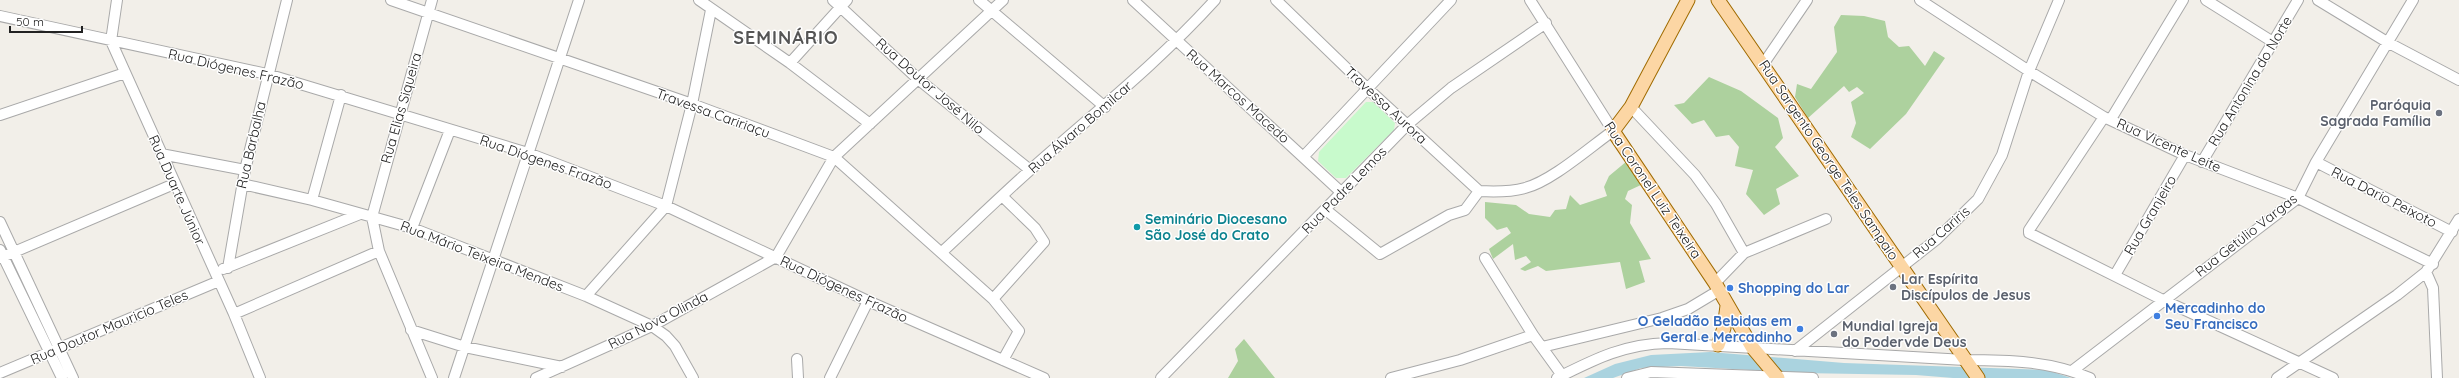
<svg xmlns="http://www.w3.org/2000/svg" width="2459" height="378" viewBox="0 0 2459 378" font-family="Quicksand,sans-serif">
<rect width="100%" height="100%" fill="#f2efe9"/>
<path fill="#add19e" d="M1841 15 1864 16 1885 21 1888 37 1899 47 1909 46 1925 66 1934 51 1945 58 1906 114 1870 149 1851 137 1856 123 1851 102 1864 93 1857 87 1849 92 1844 86 1808 118 1795 97 1797 84 1811 89 1837 52 1834 27Z
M1709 77 1741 91 1778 118 1783 138 1775 147 1799 176 1776 189 1780 204 1764 215 1746 194 1753 170 1735 166 1739 147 1729 135 1716 137 1704 120 1692 124 1674 105 1684 103Z
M1627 161 1643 184 1628 191 1625 199 1632 205 1630 223 1651 259 1639 261 1645 282 1626 289 1620 262 1546 271 1538 266 1525 271 1520 269 1531 262 1526 256 1515 260 1513 244 1493 259 1489 249 1511 233 1507 227 1497 230 1485 218V202L1516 205 1529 214 1550 217 1555 210 1566 209 1570 195 1580 205 1607 196 1604 187 1609 176Z
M1244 339 1275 378H1228L1238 361 1235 349Z"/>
<path fill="#c8facc" d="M1366 102H1373L1395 123 1394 130 1346 178H1336L1318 161 1319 152Z"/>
<path fill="#aad3df" d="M1710 352 1844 363 2047 370 2071 378H1953L1916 375 1801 373 1681 366 1641 368 1613 378H1584L1615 364 1651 355Z"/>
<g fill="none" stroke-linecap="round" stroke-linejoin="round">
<g stroke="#a9a9a9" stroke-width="12">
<path id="minor" d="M117 0 111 41 234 314 260 378
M391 0 692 104 834 157 993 299 1019 331 1003 360
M699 0 790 63 870 124
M833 0 918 79 1030 170
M979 0 1105 107
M1133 0 1342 193
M1276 0 1367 88 1479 191
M1920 0 2029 71 2104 117 2185 155 2298 198 2433 264
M2206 0 2273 42
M2318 0 2387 42 2459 80
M0 16 267 74 528 153 666 206 868 301 1044 378
M790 63 847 0
M1764 63 1807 0
M1631 107 1695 175 1716 204 1744 253
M0 115 125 73
M2104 117 2029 230V233L2163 300 2333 378
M2111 119 2183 0
M161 154 245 170
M1304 156 1451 0
M2202 162 2298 0
M2316 162 2452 232
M242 184 312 200 412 228 586 296 652 326 666 336 675 346 693 378
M1479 191C1495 192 1510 192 1525 188 1552 181 1590 147 1613 131L1530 0
M312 200 341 95
M1326 210 1380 254 1449 215 1465 210 1479 191
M0 222 73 378
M412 228 450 130
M0 250 62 378
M942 252C971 225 1000 197 1029 171 1093 114 1157 64 1215 0
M0 258 174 184
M1485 258 1533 335
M228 268 245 170 287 0
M223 269 360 214
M2426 272 2433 288 2437 378
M2115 275 2185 155
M1715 283 1744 253 1826 219
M586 296 666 206 692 104 711 10
M993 299 1044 242 1035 228 1002 196
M234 314 379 251
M411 330 465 347 562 367
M1542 347 1662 318 1688 309 1718 291
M1795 351 1937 239 1978 199 2002 155 2029 71 2059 0
M797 359 798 378
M2072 371 2298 198 2316 162 2413 0
M0 373 219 281
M432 378 379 251 372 217 432 0
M454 378 579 0
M536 378 652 326 776 257 834 157 1003 0
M830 378 868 301
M1161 378 1407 125 1451 88 1546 23
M1391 378 1460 360 1533 335 1564 378
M1557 378C1595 359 1624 344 1668 343L1965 360C2008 360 2050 361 2090 378
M1627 378 1651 372 1813 378
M2277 378 2397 295 2426 272 2459 219"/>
</g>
<g stroke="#a06b00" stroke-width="15">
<path id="major" d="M1688 0 1631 107 1613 131 1715 283 1752 347 1778 378
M1718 0 1978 378
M1718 345 1724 328 1727 306"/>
</g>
<use href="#minor" stroke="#fff" stroke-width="10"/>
<use href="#major" stroke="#fcd6a4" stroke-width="13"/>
</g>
<g fill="#6b7280" stroke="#fff" stroke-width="1.5">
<circle cx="2439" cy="113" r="4"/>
<circle cx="1893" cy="287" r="4"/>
<circle cx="1834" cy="334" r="4"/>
</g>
<circle fill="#0f9aa8" stroke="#fff" stroke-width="1.5" cx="1137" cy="227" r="4"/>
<g fill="#3f7fe0" stroke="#fff" stroke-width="1.5">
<circle cx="1730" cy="288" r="4"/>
<circle cx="2157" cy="316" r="4"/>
<circle cx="1800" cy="329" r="4"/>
</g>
<g text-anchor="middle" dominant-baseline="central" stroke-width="3" stroke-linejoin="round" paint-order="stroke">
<g font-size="14" fill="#222" stroke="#fff">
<text transform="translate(236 69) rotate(13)">Rua Diógenes Frazão</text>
<text transform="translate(2250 81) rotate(-59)">Rua Antonina do Norte</text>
<text transform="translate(930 86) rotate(41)">Rua Doutor José Nilo</text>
<text transform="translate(1238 96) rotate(42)">Rua Marcos Macedo</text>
<text transform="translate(1386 105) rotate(43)">Travessa Aurora</text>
<text transform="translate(401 108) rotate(-74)">Rua Elias Siqueira</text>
<text transform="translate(713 113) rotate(20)">Travessa Caririaçu</text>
<text transform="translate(1080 127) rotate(-41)">Rua Álvaro Bomilcar</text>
<text transform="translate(251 145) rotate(-77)">Rua Barbalha</text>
<text transform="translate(2169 145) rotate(24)">Rua Vicente Leite</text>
<text transform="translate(1829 160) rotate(56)">Rua Sargento George Teles Sampaio</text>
<text transform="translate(546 162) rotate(19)">Rua Diógenes Frazão</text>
<text transform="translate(177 190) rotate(66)">Rua Duarte Júnior</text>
<text transform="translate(1344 190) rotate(-46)">Rua Padre Lemos</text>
<text transform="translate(1653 190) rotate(56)">Rua Coronel Luiz Teixeira</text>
<text transform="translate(2384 197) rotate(27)">Rua Dario Peixoto</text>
<text transform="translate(2150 215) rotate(-60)">Rua Granjeiro</text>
<text transform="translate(1941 232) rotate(-41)">Rua Cariris</text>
<text transform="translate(2246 235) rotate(-38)">Rua Getúlio Vargas</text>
<text transform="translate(482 256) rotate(21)">Rua Mário Teixeira Mendes</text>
<text transform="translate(844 289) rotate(25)">Rua Diógenes Frazão</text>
<text transform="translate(658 320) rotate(-27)">Rua Nova Olinda</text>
<text transform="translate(109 327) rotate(-23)">Rua Doutor Mauricio Teles</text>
</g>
<g font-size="14" font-weight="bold" fill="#5b616d" stroke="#fff" text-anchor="start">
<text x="2431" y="105" text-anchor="end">Paróquia<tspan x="2431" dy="16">Sagrada Família</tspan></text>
<text x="1901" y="279">Lar Espírita<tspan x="1901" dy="16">Discípulos de Jesus</tspan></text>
<text x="1842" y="326">Mundial Igreja<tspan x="1842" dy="16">do Podervde Deus</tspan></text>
</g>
<g font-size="14" font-weight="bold" fill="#0d838f" stroke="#fff" text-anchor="start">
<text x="1145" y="219">Seminário Diocesano<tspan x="1145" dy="16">São José do Crato</tspan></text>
</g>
<g font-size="14" font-weight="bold" fill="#366cbe" stroke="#fff" text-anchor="start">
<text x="1738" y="288">Shopping do Lar</text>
<text x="2165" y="308">Mercadinho do<tspan x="2165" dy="16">Seu Francisco</tspan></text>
<text x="1792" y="321" text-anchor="end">O Geladão Bebidas em<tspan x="1792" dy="16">Geral e Mercadinho</tspan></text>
</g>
<g font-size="18" font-weight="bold" letter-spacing="1" fill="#555" stroke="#fff">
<text x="786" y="37">SEMINÁRIO</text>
</g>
</g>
<path d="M10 26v6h72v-6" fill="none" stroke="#222222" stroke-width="2"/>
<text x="16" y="26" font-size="12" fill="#222222" stroke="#ffffff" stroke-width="3" paint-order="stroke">50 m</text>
</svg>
